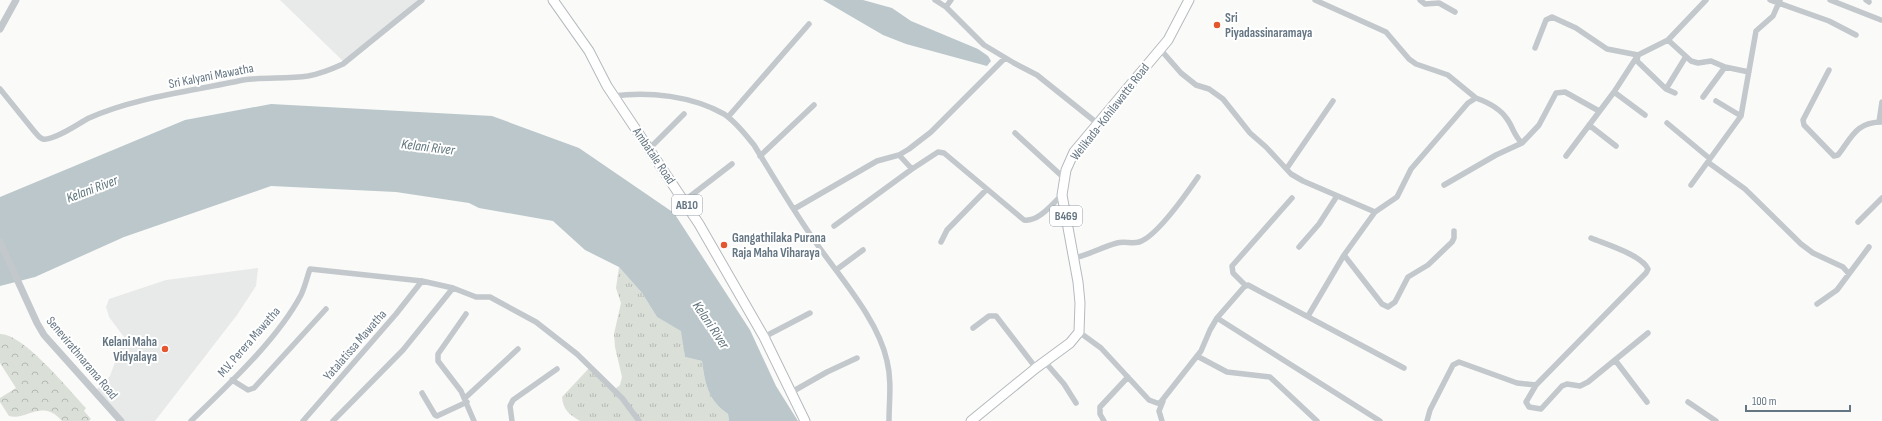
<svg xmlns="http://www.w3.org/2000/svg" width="1882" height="421" viewBox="0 0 1882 421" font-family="'Sofia Sans Condensed',sans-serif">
<defs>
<pattern id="grass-tufts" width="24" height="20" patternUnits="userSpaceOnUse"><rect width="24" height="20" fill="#dadfd7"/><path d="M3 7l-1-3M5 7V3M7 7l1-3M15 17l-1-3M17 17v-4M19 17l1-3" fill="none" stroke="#b4b9b4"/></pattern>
<pattern id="forest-crowns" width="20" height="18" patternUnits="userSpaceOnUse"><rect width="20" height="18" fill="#dadfd7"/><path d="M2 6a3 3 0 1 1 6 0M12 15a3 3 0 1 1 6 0" fill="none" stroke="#b4b9b4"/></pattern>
</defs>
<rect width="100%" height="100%" fill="#fafaf8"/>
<path fill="#e8e9e9" d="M280 0H417L345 63Z
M258 268 256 286 237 315 155 421H121L95 391 110 376 124 337 109 317 106 307 109 299 166 280Z"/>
<path fill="url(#grass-tufts)" d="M619 267 642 293 657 317 682 331 685 357 702 361C705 384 708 400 728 414L729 421H580C570 415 563 410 562 397L591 366 614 390 620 385 622 377 615 347 614 334 621 303 616 288Z"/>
<path fill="url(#forest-crowns)" d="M0 334C23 333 70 391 86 408L84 411 91 419 89 421H62C42 398 27 421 9 416L0 402V398L16 388 0 363Z"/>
<path fill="#bbc7cb" d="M823 0H863L892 8 911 21 978 49 988 56 991 61 987 66 906 44 883 35Z
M271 104 492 116 579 148 674 213 750 330 776 386 798 421H729L728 414C708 400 705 384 702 361L685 357 681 331 657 317 642 293 619 267 585 250 553 221 479 208 469 203 396 192 271 186 124 237 35 277 0 286V197L185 120Z"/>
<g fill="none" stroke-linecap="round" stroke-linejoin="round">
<g stroke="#b5babe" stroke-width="11">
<path id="primary" d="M553 0 589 51 607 86 699 224 764 337 805 421
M971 421 1036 368 1070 343 1079 332 1080 303 1078 282 1062 195 1066 170 1074 152 1168 40 1189 0"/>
</g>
<path stroke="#c3c8cc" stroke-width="5.5" d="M935 0 946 7 984 45 1014 63 1037 75 1097 123
M1315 0 1386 32 1409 59 1416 64 1448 75 1476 98
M1420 0 1425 4 1439 3 1455 12
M1770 0 1829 21 1856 35
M1830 0 1881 20
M1866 0 1869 2
M946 7 951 0
M1668 40 1691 61 1698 63 1711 61 1725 67 1749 72
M1535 48 1546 20 1552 17 1576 28 1607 49 1638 55 1637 61 1666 89 1675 93
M1160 49 1181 73 1196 85 1209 89 1223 99 1250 133 1266 147 1291 174 1303 181 1375 212 1397 197 1411 169 1468 103 1476 98C1487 102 1500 108 1507 119 1513 127 1514 136 1522 143
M1829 70 1803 120 1804 125 1834 156 1838 155C1852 137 1856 122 1882 122
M0 89 34 131C37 134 39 138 43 139 54 141 79 123 89 118 136 97 193 91 243 80 264 77 287 79 308 76 320 74 332 69 343 64L422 0
M1666 89 1685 58
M1614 92 1645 115
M613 96C649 91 692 96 724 114 736 122 745 134 754 145 773 176 791 207 812 237 836 273 878 318 887 361 892 381 889 401 889 421
M1703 97 1725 67
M1716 101 1741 116
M728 117 809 24
M1879 122 1882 102
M1667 123 1709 158
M1589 125 1616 146
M1015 133 1064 178
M649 149 684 114
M899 155 912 169 938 152 944 153 1024 220C1039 222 1052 204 1062 195
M760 156 814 105
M1566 156 1614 92 1638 55 1668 40 1706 0
M1709 163 1745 189 1801 244 1813 253 1843 267 1849 274
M1287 168 1333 101
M1444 185 1496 155 1522 143 1539 125 1556 93 1565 92 1599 111
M1691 185 1741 116 1756 31 1773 16 1780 0
M684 201 732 164
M794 209 877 161 899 155 909 149 931 132 1005 58
M1858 222 1882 198
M834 226 912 169
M941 242 947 230 986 190
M1299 247 1319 224 1337 196
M1344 255 1382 304 1388 307 1395 302 1408 277 1428 265 1452 242 1454 238V231
M1074 258C1089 255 1102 247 1117 243 1124 241 1132 244 1139 242 1156 237 1187 193 1198 177
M836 270 863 250
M1246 286 1233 273 1232 266 1292 198
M1817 304 1837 290 1869 247
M466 314 438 354V361L461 391 474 421
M1308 316 1344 255 1375 212
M1217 318 1380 421
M973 328 989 316H996L1036 368
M1079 332 1101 348 1149 400 1157 403H1160L1201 351 1210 330 1217 318 1244 287 1248 285 1404 368
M764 337 810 313
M1197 356 1227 372 1270 377 1317 421
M1615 360 1647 402
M1045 362 1064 384 1076 403
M232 380 248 390 254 388 326 309
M1536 385 1526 402 1529 407 1541 409 1562 386 1567 384 1580 386 1588 382 1648 333
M422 393 435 415 437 416 467 402
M790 393 827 372 857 358
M465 398 518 349
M1688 402 1716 421
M191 421C228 385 277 340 301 295 305 287 307 277 310 269L422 281 453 288 476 297H490L536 322 577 354 622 398 639 421
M303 421 396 314 422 281
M333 421 403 350 453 288
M512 421 510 406 513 400 557 369
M1104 421 1100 414V407L1128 377
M1162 421 1159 411 1163 401
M1427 421 1430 410 1453 365 1459 362 1517 383 1536 385 1646 273 1648 269C1642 255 1605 244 1591 238"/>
<path stroke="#c3c8cc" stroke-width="7" d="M0 29 16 0
M0 242 37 323 44 335 121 421"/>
<use href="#primary" stroke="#fff" stroke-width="9"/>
</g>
<g fill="#e4572e" stroke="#fff" stroke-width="1.5">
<circle cx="1217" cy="25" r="4"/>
<circle cx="724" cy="245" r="4"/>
<circle cx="165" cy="349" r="4"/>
</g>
<g text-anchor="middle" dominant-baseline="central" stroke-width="4" stroke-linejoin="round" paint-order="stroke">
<g fill="#fff" stroke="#939fa8" stroke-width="1">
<rect x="672" y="195" width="30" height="20" rx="3"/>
<rect x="1050" y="206" width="32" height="20" rx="3"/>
</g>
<g font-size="12" font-weight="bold" fill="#657683">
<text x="687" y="205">AB10</text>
<text x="1066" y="216">B469</text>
</g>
<g font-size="13" font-weight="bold" fill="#657683" stroke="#fff" text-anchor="start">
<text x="1225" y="18">Sri<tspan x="1225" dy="15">Piyadassinaramaya</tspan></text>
<text x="732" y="238">Gangathilaka Purana<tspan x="732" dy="15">Raja Maha Viharaya</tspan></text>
<text x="157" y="342" text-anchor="end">Kelani Maha<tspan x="157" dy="15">Vidyalaya</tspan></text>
</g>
<g font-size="13" fill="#657683" stroke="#fff">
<text transform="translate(211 76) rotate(-11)">Sri Kalyani Mawatha</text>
<text transform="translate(1110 112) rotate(-52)">Welikada-Kohilawatte Road</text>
<text transform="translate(654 156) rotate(56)">Ambatale Road</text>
<text transform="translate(249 342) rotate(-49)">M.V. Perera Mawatha</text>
<text transform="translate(355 345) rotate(-49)">Yatalatissa Mawatha</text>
<text transform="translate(82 358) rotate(50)">Senevirathnarama Road</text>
</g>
<g font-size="14" font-style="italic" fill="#60757c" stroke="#fff">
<text transform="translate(428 147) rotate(7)">Kelani River</text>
<text transform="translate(92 189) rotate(-21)">Kelani River</text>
<text transform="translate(711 325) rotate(56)">Kelani River</text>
</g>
</g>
<path d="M1746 405v6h104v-6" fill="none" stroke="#657683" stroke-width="2"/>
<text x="1752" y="405" font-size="12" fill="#657683" stroke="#ffffff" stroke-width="3" paint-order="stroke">100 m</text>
</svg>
